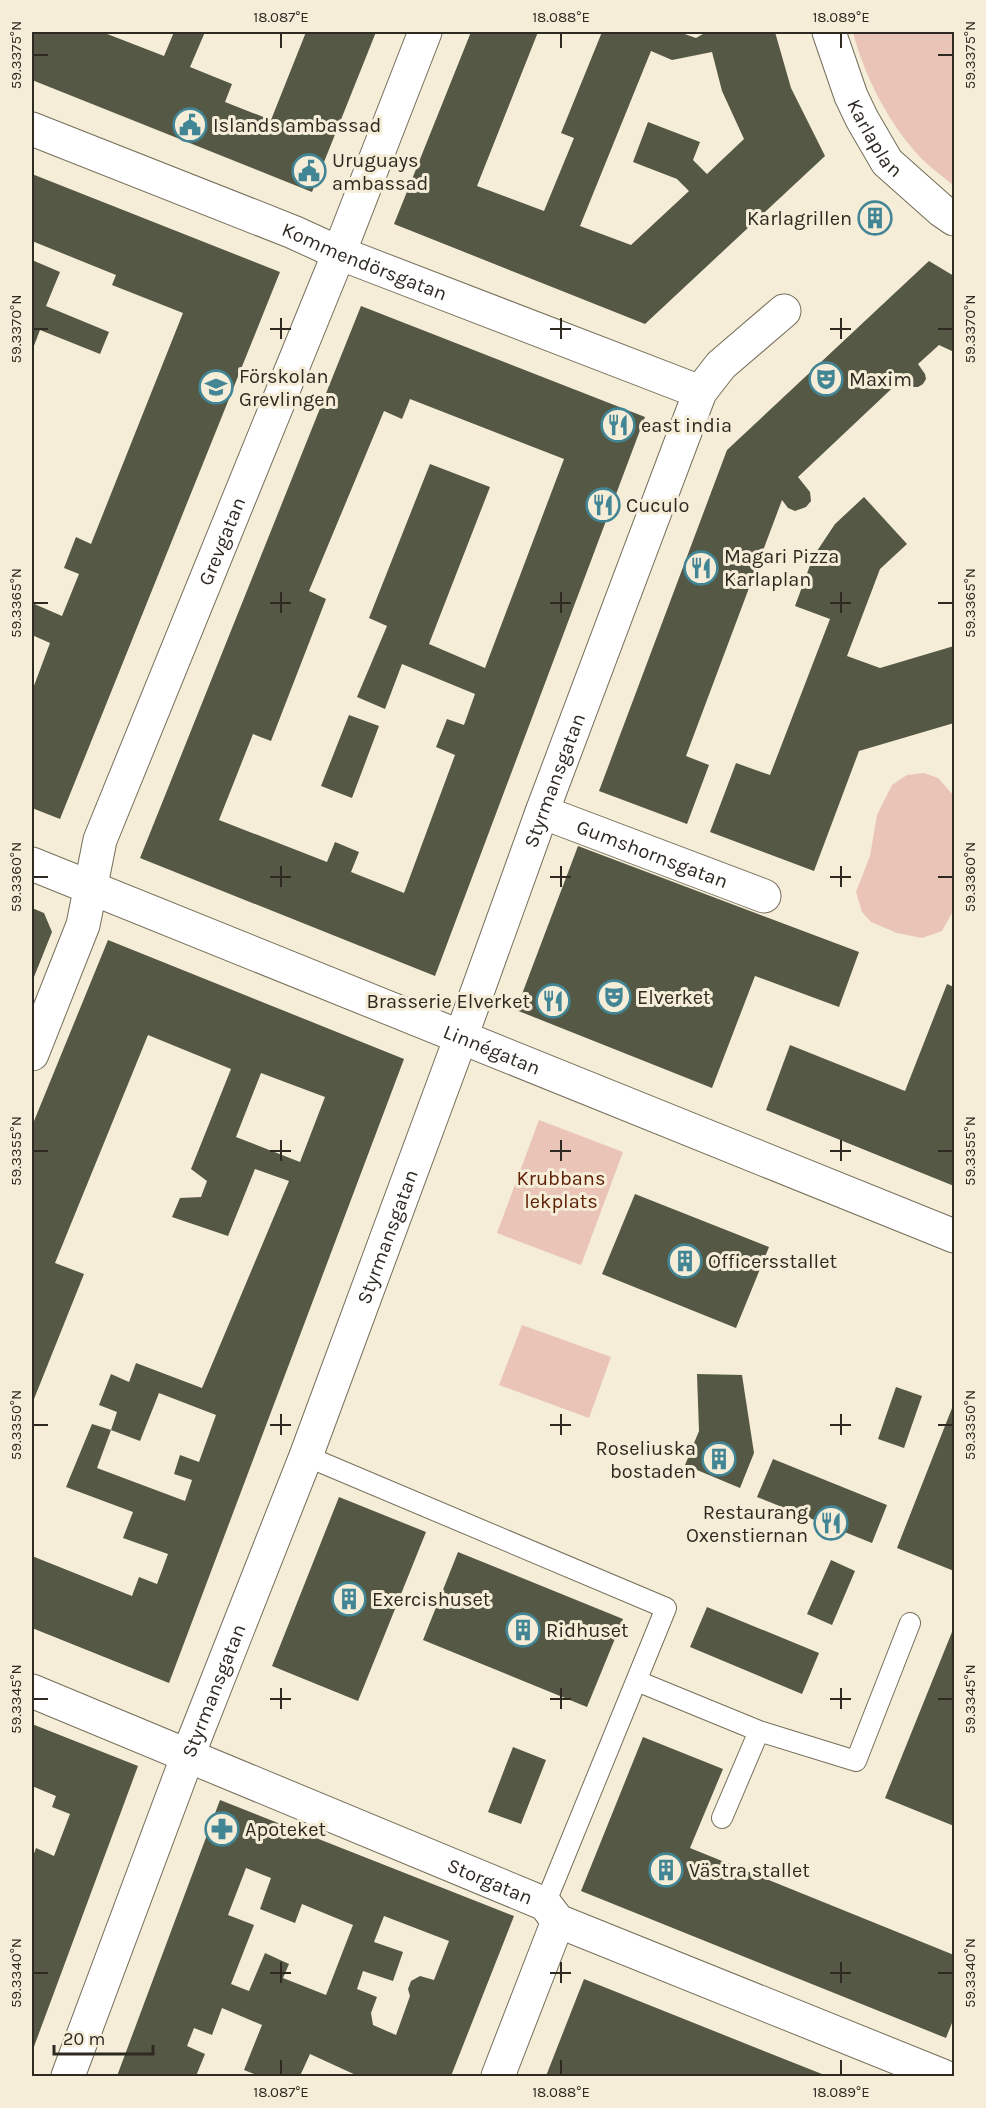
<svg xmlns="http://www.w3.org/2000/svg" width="986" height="2108" viewBox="0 0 986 2108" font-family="Karla,sans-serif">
<rect width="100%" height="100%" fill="#f5edd7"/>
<path fill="#e9c4b7" d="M853 32H954V186C944 177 932 169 922 159 890 126 864 76 853 32Z
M924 773 938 778 954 796V900L952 913 942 931 922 938 897 933 871 922 862 912 856 892 870 856 877 815 892 785 907 775Z
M539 1120 623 1152 581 1265 497 1233Z
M522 1325 611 1357 589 1418 499 1385Z"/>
<path fill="#555844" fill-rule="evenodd" d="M32 32H102L164 56 174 32H205L190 67 232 84 225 102 271 120 306 32H376L312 192 32 80Z
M471 32H538L477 186 544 211 574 138 561 133 602 32H679L696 38 703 34 702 32H775L791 88 825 156 645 324 394 224ZM651 51 672 60 712 52 722 91 744 139 707 174 693 160 700 142 648 122 633 162 677 179 689 191 631 245 580 226Z
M32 174 280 272 60 819 32 808V691L50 643 32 635V603L62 616 79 574 64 568 76 537 91 544 183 313 112 285 116 275 32 241Z
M875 206 886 217 875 228 864 218Z
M32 260 60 272 46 306 109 332 100 354 40 330 32 351Z
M929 261 954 276V352L939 345 918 364 925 374 926 379 923 384 918 387H912L904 377 798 477 810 492 811 501 806 507 795 511 788 508 782 500 686 756 709 765 687 824 599 791 727 450Z
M361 306 645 417 435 976 140 858ZM410 399 564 459 485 668 429 644 490 487 430 464 369 618 387 626 357 697 385 709 402 664 475 694 464 725 447 719 436 747 455 755 404 893 351 872 359 852 335 842 327 862 219 820 253 734 271 741 326 599 309 591 384 411 402 419Z
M864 497 907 544 880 569 847 656 880 668 954 646V723L859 751 814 871 710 832 736 763 770 775 830 619 795 606 813 557 835 524Z
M349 715 379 726 352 798 321 786Z
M578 846 859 952 839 1007 755 976 712 1088 516 1010Z
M32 908 44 913 52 932 32 982Z
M108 940 404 1059 169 1683 32 1628V1556L132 1596 139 1577 157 1584 168 1554 123 1538 133 1512 66 1487 92 1424 111 1430 97 1468 185 1501 192 1480 174 1474 180 1455 199 1462 216 1415 159 1393 140 1441 111 1430 117 1412 99 1405 111 1374 129 1382 136 1363 202 1388 289 1181 255 1169 228 1236 172 1217 180 1198 201 1197 207 1181 191 1169 231 1069 148 1035 55 1263 84 1274 32 1404V1126ZM261 1073 325 1097 300 1162 236 1137Z
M947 984 954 987V1186L766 1110 790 1045 905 1091Z
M635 1194 769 1247 736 1328 602 1274Z
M697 1374 742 1375 754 1453 740 1488 685 1465 699 1431Z
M896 1387 922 1396 904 1448 878 1439Z
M954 1403V1571L897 1548Z
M773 1459 887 1505 872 1543 757 1497Z
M339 1497 426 1532 358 1701 272 1666Z
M458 1552 623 1619 587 1707 423 1640Z
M831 1560 855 1571 832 1625 807 1614Z
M707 1607 819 1653 802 1694 690 1647Z
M954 1627V1826L885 1798Z
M32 1724 138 1766 32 2052V1859L36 1848 54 1856 70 1814 52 1807 56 1796 32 1786Z
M643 1737 723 1769 690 1848 954 1955V2018L946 2038 581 1891Z
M513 1747 546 1760 521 1824 488 1812Z
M220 1800 514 1916 451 2076H358L310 2054 300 2076H259L244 2070 262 2025 222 2008 212 2035 194 2028 187 2046 205 2054 196 2076H117ZM246 1868 271 1878 260 1909 295 1923 302 1904 353 1925 326 1995 283 1978 289 1964 265 1953 249 1991 231 1984 254 1925 228 1915ZM384 1916 449 1941 434 1980 420 1976 411 1981 408 1989 410 1996 396 2035 373 2025 371 2013 377 1997 357 1989 363 1971 393 1981 403 1952 374 1942Z
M584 1979 749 2045 827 2076H632L626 2074 625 2076H546Z"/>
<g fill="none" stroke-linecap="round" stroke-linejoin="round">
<g stroke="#756e5a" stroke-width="22">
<path id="service" d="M306 1456 666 1608 545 1904
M637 1681 759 1731 856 1761 910 1623
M722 1818 759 1731"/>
</g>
<g stroke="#756e5a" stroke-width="35">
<g id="minor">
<path id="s1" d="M32 129 293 232 339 253 700 392"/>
<path id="s2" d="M542 812 764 896"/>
<path id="s3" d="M32 864 954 1236"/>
<path id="s4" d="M32 1054 83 925 100 840 339 253 425 32"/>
<path id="s5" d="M32 1691 545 1904 558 1921 943 2076"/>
<path id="s6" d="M68 2076 188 1755 306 1456 461 1037 542 812 700 392 721 365 784 311"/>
<path d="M498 2076 558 1921"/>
</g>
</g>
<g stroke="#756e5a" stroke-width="35">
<g id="tertiary">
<path id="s7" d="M829 32 851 96 862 119 887 162 941 210 954 219"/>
</g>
</g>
<use href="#service" stroke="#fff" stroke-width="20"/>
<use href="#minor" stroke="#fff" stroke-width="33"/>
<use href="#tertiary" stroke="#fff" stroke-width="33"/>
</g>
<path fill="none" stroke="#2e2a22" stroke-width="2" d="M281 33V48M561 33V48M841 33V48M33 55H48M938 55H953M281 318V339M561 318V339M841 318V339M33 329H48M270 329H291M550 329H571M830 329H851M938 329H953M281 592V613M561 592V613M841 592V613M33 603H48M270 603H291M550 603H571M830 603H851M938 603H953M281 866V887M561 866V887M841 866V887M33 877H48M270 877H291M550 877H571M830 877H851M938 877H953M281 1140V1161M561 1140V1161M841 1140V1161M33 1151H48M270 1151H291M550 1151H571M830 1151H851M938 1151H953M281 1414V1435M561 1414V1435M841 1414V1435M33 1425H48M270 1425H291M550 1425H571M830 1425H851M938 1425H953M281 1688V1709M561 1688V1709M841 1688V1709M33 1699H48M270 1699H291M550 1699H571M830 1699H851M938 1699H953M281 1962V1983M561 1962V1983M841 1962V1983M33 1973H48M270 1973H291M550 1973H571M830 1973H851M938 1973H953M281 2060V2075M561 2060V2075M841 2060V2075"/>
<defs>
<g id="civic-ring" transform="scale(1.725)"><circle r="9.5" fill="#f5edd7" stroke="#428595" stroke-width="1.5"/><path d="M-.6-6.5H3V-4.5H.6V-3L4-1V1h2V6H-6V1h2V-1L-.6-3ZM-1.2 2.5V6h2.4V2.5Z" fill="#428595"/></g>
<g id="building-ring" transform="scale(1.725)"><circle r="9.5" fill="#f5edd7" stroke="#428595" stroke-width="1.5"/><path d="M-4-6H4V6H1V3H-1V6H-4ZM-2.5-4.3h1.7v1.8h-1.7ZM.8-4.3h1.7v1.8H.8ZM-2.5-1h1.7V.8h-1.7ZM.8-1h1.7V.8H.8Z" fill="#428595"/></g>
<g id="theatre-ring" transform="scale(1.725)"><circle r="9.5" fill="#f5edd7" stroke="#428595" stroke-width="1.5"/><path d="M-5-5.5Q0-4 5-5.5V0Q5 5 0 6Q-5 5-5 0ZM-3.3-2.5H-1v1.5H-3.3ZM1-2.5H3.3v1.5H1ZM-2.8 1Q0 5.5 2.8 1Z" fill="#428595"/></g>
<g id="school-ring" transform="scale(1.725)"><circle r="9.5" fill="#f5edd7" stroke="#428595" stroke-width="1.5"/><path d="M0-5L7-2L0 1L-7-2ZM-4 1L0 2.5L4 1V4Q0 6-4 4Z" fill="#428595"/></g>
<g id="restaurant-ring" transform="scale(1.725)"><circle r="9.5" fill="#f5edd7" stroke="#428595" stroke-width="1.5"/><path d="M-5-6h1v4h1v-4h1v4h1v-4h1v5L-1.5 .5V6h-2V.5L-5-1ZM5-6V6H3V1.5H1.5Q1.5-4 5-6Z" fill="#428595"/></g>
<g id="pharmacy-ring" transform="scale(1.725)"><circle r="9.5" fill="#f5edd7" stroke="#428595" stroke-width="1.5"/><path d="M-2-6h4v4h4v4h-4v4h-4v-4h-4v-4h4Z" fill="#428595"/></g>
</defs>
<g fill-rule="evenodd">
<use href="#civic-ring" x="190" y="125"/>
<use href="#civic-ring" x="309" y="171"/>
<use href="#building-ring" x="875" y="218"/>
<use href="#theatre-ring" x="826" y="379"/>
<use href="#school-ring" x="216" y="387"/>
<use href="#restaurant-ring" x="618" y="425"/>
<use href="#restaurant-ring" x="603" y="505"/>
<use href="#restaurant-ring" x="701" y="568"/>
<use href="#theatre-ring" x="614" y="997"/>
<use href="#restaurant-ring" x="553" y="1001"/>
<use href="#building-ring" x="685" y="1261"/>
<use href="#building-ring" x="719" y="1459"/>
<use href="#restaurant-ring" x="831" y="1523"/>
<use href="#building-ring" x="349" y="1599"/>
<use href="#building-ring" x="523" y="1630"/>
<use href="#pharmacy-ring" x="222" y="1829"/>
<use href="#building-ring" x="666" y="1870"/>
</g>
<g text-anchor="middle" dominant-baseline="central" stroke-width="6" stroke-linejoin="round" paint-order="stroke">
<g font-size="20" fill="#2e2a22" stroke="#f5edd7" text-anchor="start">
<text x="213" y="125">Islands ambassad</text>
<text x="332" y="160">Uruguays<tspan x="332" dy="23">ambassad</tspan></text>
<text x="852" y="218" text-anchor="end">Karlagrillen</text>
<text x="239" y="376">Förskolan<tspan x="239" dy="23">Grevlingen</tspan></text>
<text x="849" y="379">Maxim</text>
<text x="641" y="425">east india</text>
<text x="626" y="505">Cuculo</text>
<text x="724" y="556">Magari Pizza<tspan x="724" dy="23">Karlaplan</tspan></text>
<text x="637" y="997">Elverket</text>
<text x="530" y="1001" text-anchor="end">Brasserie Elverket</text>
<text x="708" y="1261">Officersstallet</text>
<text x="696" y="1448" text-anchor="end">Roseliuska<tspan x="696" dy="23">bostaden</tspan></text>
<text x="808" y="1512" text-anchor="end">Restaurang<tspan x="808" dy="23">Oxenstiernan</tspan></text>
<text x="372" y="1599">Exercishuset</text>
<text x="546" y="1630">Ridhuset</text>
<text x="245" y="1829">Apoteket</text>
<text x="689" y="1870">Västra stallet</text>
</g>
<g font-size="20" fill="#2e2a22" stroke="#f5edd7">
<text stroke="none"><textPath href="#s7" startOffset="116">Karlaplan</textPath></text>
<text stroke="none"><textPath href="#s1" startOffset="358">Kommendörsgatan</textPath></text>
<text stroke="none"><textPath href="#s4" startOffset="548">Grevgatan</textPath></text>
<text stroke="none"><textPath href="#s6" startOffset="1384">Styrmansgatan</textPath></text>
<text stroke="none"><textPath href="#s2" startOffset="118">Gumshornsgatan</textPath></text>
<text stroke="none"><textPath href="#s3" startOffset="496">Linnégatan</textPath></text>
<text stroke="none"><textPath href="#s6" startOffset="898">Styrmansgatan</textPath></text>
<text stroke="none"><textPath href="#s6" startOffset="412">Styrmansgatan</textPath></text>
<text stroke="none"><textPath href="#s5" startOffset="496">Storgatan</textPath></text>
</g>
<g font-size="20" fill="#5f2006" stroke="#f5edd7">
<text x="561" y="1178">Krubbans<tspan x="561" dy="23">lekplats</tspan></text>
</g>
</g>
<rect width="986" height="2108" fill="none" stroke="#f5edd7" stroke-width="66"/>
<path d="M54 2045v9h99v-9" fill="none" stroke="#2e2a22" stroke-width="3"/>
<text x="63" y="2045" font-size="18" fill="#2e2a22" stroke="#f5edd7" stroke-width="4.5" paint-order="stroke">20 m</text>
<rect x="33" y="33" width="920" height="2042" fill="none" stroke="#2e2a22" stroke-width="2"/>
<g font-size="15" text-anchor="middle" fill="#2e2a22">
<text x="281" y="22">18.087°E</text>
<text x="561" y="22">18.088°E</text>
<text x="841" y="22">18.089°E</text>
<text transform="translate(16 55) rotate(-90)" y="5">59.3375°N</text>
<text transform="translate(970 55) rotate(-90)" y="5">59.3375°N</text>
<text transform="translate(16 329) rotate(-90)" y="5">59.3370°N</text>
<text transform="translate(970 329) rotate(-90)" y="5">59.3370°N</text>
<text transform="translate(16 603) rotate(-90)" y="5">59.3365°N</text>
<text transform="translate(970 603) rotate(-90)" y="5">59.3365°N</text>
<text transform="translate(16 877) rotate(-90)" y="5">59.3360°N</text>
<text transform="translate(970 877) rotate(-90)" y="5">59.3360°N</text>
<text transform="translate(16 1151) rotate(-90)" y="5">59.3355°N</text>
<text transform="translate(970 1151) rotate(-90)" y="5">59.3355°N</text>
<text transform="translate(16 1425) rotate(-90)" y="5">59.3350°N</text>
<text transform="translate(970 1425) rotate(-90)" y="5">59.3350°N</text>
<text transform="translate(16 1699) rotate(-90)" y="5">59.3345°N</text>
<text transform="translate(970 1699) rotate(-90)" y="5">59.3345°N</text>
<text transform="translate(16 1973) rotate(-90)" y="5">59.3340°N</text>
<text transform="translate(970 1973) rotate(-90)" y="5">59.3340°N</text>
<text x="281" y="2097">18.087°E</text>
<text x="561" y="2097">18.088°E</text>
<text x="841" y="2097">18.089°E</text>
</g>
</svg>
